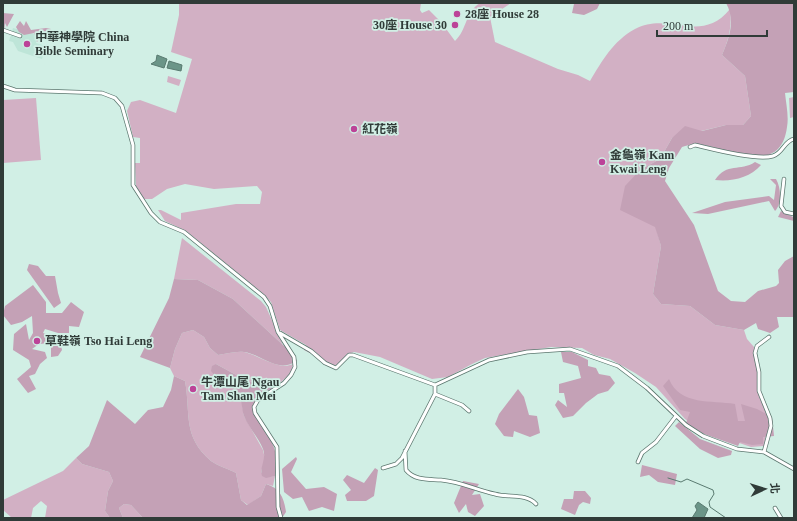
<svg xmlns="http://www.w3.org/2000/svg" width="797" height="521" viewBox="0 0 797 521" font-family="'Times New Roman','Noto Sans TC',serif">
<rect width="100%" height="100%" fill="#d1efe5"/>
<path fill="#bee5d8" d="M13 28 38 35 36 43 46 46 42 59 18 51 13 42 9 41Z"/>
<path fill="#d2b0c4" d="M179 3H421L420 10 422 13 429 10 441 22 455 41C467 30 465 12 480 3H511L490 17 495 42 558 69 578 75 590 81C602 61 613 41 635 29 669 11 701 45 730 9 732 27 729 39 722 55L745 76 751 116 743 125H726L672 138 660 159 640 170 661 246 653 294 661 304 690 306 715 325 744 330 747 339 754 347 758 369 759 396 769 419 764 446 751 447 701 430 685 419 656 387 635 373 610 359 594 355 582 348 551 347 485 358 472 364 448 377 432 379 380 357 354 352 347 354 339 365H333L304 350 306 345 280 330 271 302 261 292 186 231 165 221 158 210H161L181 220V213L236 204H260L262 192 257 186 214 189 185 184 167 189 152 199H143L136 186 135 163H140V138L133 137 127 111 131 102 140 100 176 113 192 59 171 52 179 15Z
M168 76 181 80 179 86 167 82Z
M794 97V117L790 118 789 98Z
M36 98 41 160 3 163V100Z
M182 238 261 301 266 307 283 345 233 299 198 280 174 279Z
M193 330 204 337 210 348 218 355C227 354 235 351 244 352 259 355 278 371 293 364L291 373 281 382 271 380 249 382 216 364 215 376 235 389 241 398 244 416 263 450 265 459 261 472 266 477 275 476 273 486 266 484 261 496 248 505 241 500 236 473C229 469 218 466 211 461 182 436 191 414 185 381L174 376 170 368 175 349 182 333Z
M76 458 82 464 109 472 113 481 108 491 105 511 110 518H45L47 506 41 501 33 508 31 518H12L3 510V500L63 471Z
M124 504 131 505 143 518H123L119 508Z"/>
<path fill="#c4a1b6" d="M576 3H600L597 9 584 15 572 13 574 4Z
M726 3H794V92L785 93C786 104 789 116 787 127 780 180 726 145 694 144 691 144 686 146 682 147L669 168 665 181 694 225 718 291 731 301 745 302 758 291 776 286 779 283 778 270 785 261 794 256V317H777L779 327 770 333 758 329 756 323 744 330 715 325 690 306 661 304 653 294 661 246 655 227 620 210 625 186 640 170 660 159 672 138 685 126 702 131 726 125H743L751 116 745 76 722 55C729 38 736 21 726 3Z
M3 13 14 14 7 27 5 23 3 40Z
M20 21 24 26 26 21 31 30 46 28 51 29 47 35 41 36 37 42 34 33 24 35 19 32 16 27Z
M755 162 761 165C750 178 731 182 715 180 727 162 740 172 755 162Z
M770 179H776C781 187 782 204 775 211L769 201 708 214 692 213 725 202 769 196 774 200 776 185Z
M781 211 793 217 794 221 778 217Z
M29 264 38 266 46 276H55L58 293 61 303 54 308 27 270Z
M174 279 198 280 233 299 283 345 292 351 297 361C276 374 264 355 244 352 235 351 227 354 218 355L210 348 204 337 193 330 182 333 175 349 170 368 140 357 169 298Z
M33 285 46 302V313H62L71 302 84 312 79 327 69 326V333H58L45 329 43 333 59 338 62 350 58 356 51 357V343L39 344 32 349 45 352 47 358 40 364 35 374 29 376 36 389 28 393 17 379 31 367 29 360 13 350 14 334 26 324 29 340 33 333 32 316 22 322 11 325 3 315 5 306Z
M561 352H572L588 360V366L596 368 599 374 610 376 615 383 608 391 598 394 586 403 573 416 563 418 555 405 558 400 567 407 564 393H559V384L581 378 578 366 563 362Z
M216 364 249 382 271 380 281 382 256 399 254 412C267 433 282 451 275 476L266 478 262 476C259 467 267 459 263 449 258 437 249 428 244 416 241 407 243 398 235 390 228 382 217 380 211 371L212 366Z
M174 376 185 381C191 414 182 436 211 461 218 466 229 469 236 473L241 500 247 505 261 496 266 484C280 488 284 498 286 512L282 518H143L131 505 124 504 119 508 123 518H110L105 511 108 491 113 481 109 472 82 464 76 458 89 446 107 400 135 424 148 410 163 407 171 390Z
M669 379C680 406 712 400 735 404L738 421H745L741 404 757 409 772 417 774 436 763 437V444L752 445 740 442 738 446 704 434 686 423 690 412 680 410 663 386Z
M518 389 524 397 529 415 537 416 540 433 530 437 514 431 513 437 504 436 495 424 499 414Z
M679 422 700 439 732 451 731 455 718 458 700 449 675 426Z
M296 457 297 459 291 472 306 489 324 487 337 494 334 511 322 507 309 511 302 497 293 499 284 492 282 469Z
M642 465 677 474 675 485 658 482 649 475 640 477Z
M375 468 378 470 374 496 366 501H347L345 495 351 490 343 480 347 475 364 483Z
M463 481 479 484 472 495 480 494 484 506 475 516 468 512 466 504 459 513 454 503Z
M574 491H585L591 498 590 504 583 502 579 505 575 515 561 509 564 499H573Z"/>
<path fill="#6b9588" stroke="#597a70" d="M157 55 167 59 164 68 151 64 156 61Z
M169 61 182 65 181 71 167 68Z
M698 502 708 509 704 518H692L697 510 695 506Z"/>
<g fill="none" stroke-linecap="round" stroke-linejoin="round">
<path stroke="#597a70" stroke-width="1" d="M668 478 681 482 687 479 713 490 714 494 709 502 710 507 726 518"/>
<g stroke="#5b766e" stroke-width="4.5">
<path id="street" d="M3 30 20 36
M3 86 15 90 102 93 115 98 122 106 133 145V185L151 213 160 222 184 232 264 297 270 306 278 332 294 357 295 367 291 375 284 383 258 400 254 407 255 413 277 447 278 507 281 518
M690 147 695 145C712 149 757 161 773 156 783 153 784 141 794 139
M784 179 781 206 785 212 794 214
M280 333 311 351 325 363 336 368 349 355H353L435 385 489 360 527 352 570 349 618 366 647 388 686 425 703 436 737 449 764 452 794 469
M435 394 462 405 469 411
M405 451 406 470C415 481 429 479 441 480 462 482 476 490 495 494 508 498 526 493 536 504
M764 452 771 426 770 418 759 391V372L755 353 757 346 769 337
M638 462 642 453 656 442 676 416
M383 468 396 464 402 458 435 394V385
M775 508 781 518"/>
</g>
<use href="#street" stroke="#fff" stroke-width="3"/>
</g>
<g fill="#bc4398" stroke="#d1efe5" stroke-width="1.5">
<circle cx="457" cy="14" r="4"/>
<circle cx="455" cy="25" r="4"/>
<circle cx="27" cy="44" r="4"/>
<circle cx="354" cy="129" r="4"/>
<circle cx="602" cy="162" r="4"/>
<circle cx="37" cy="341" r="4"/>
<circle cx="193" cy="389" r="4"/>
</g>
<g text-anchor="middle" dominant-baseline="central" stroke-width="3.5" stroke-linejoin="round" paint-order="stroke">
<g font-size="12" font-weight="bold" fill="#303b38" stroke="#d1efe5" text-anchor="start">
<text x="465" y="14">28座 House 28</text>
<text x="447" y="25" text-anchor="end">30座 House 30</text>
<text x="35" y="37">中華神學院 China<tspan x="35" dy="14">Bible Seminary</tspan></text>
<text x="362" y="129">紅花嶺</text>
<text x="610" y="155">金龜嶺 Kam<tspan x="610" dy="14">Kwai Leng</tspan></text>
<text x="45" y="341">草鞋嶺 Tso Hai Leng</text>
<text x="201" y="382">牛潭山尾 Ngau<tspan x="201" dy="14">Tam Shan Mei</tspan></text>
</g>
</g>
<rect width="797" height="521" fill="none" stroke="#303b38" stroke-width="8"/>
<g transform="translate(765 489) rotate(86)" stroke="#d1efe5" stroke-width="3" paint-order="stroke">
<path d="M0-3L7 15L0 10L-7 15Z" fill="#303b38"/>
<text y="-6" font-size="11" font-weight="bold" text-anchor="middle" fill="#303b38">北</text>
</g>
<path d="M657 30v6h110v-6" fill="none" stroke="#303b38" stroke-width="2"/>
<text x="663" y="30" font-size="12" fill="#303b38" stroke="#d1efe5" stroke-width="3" paint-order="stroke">200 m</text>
</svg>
